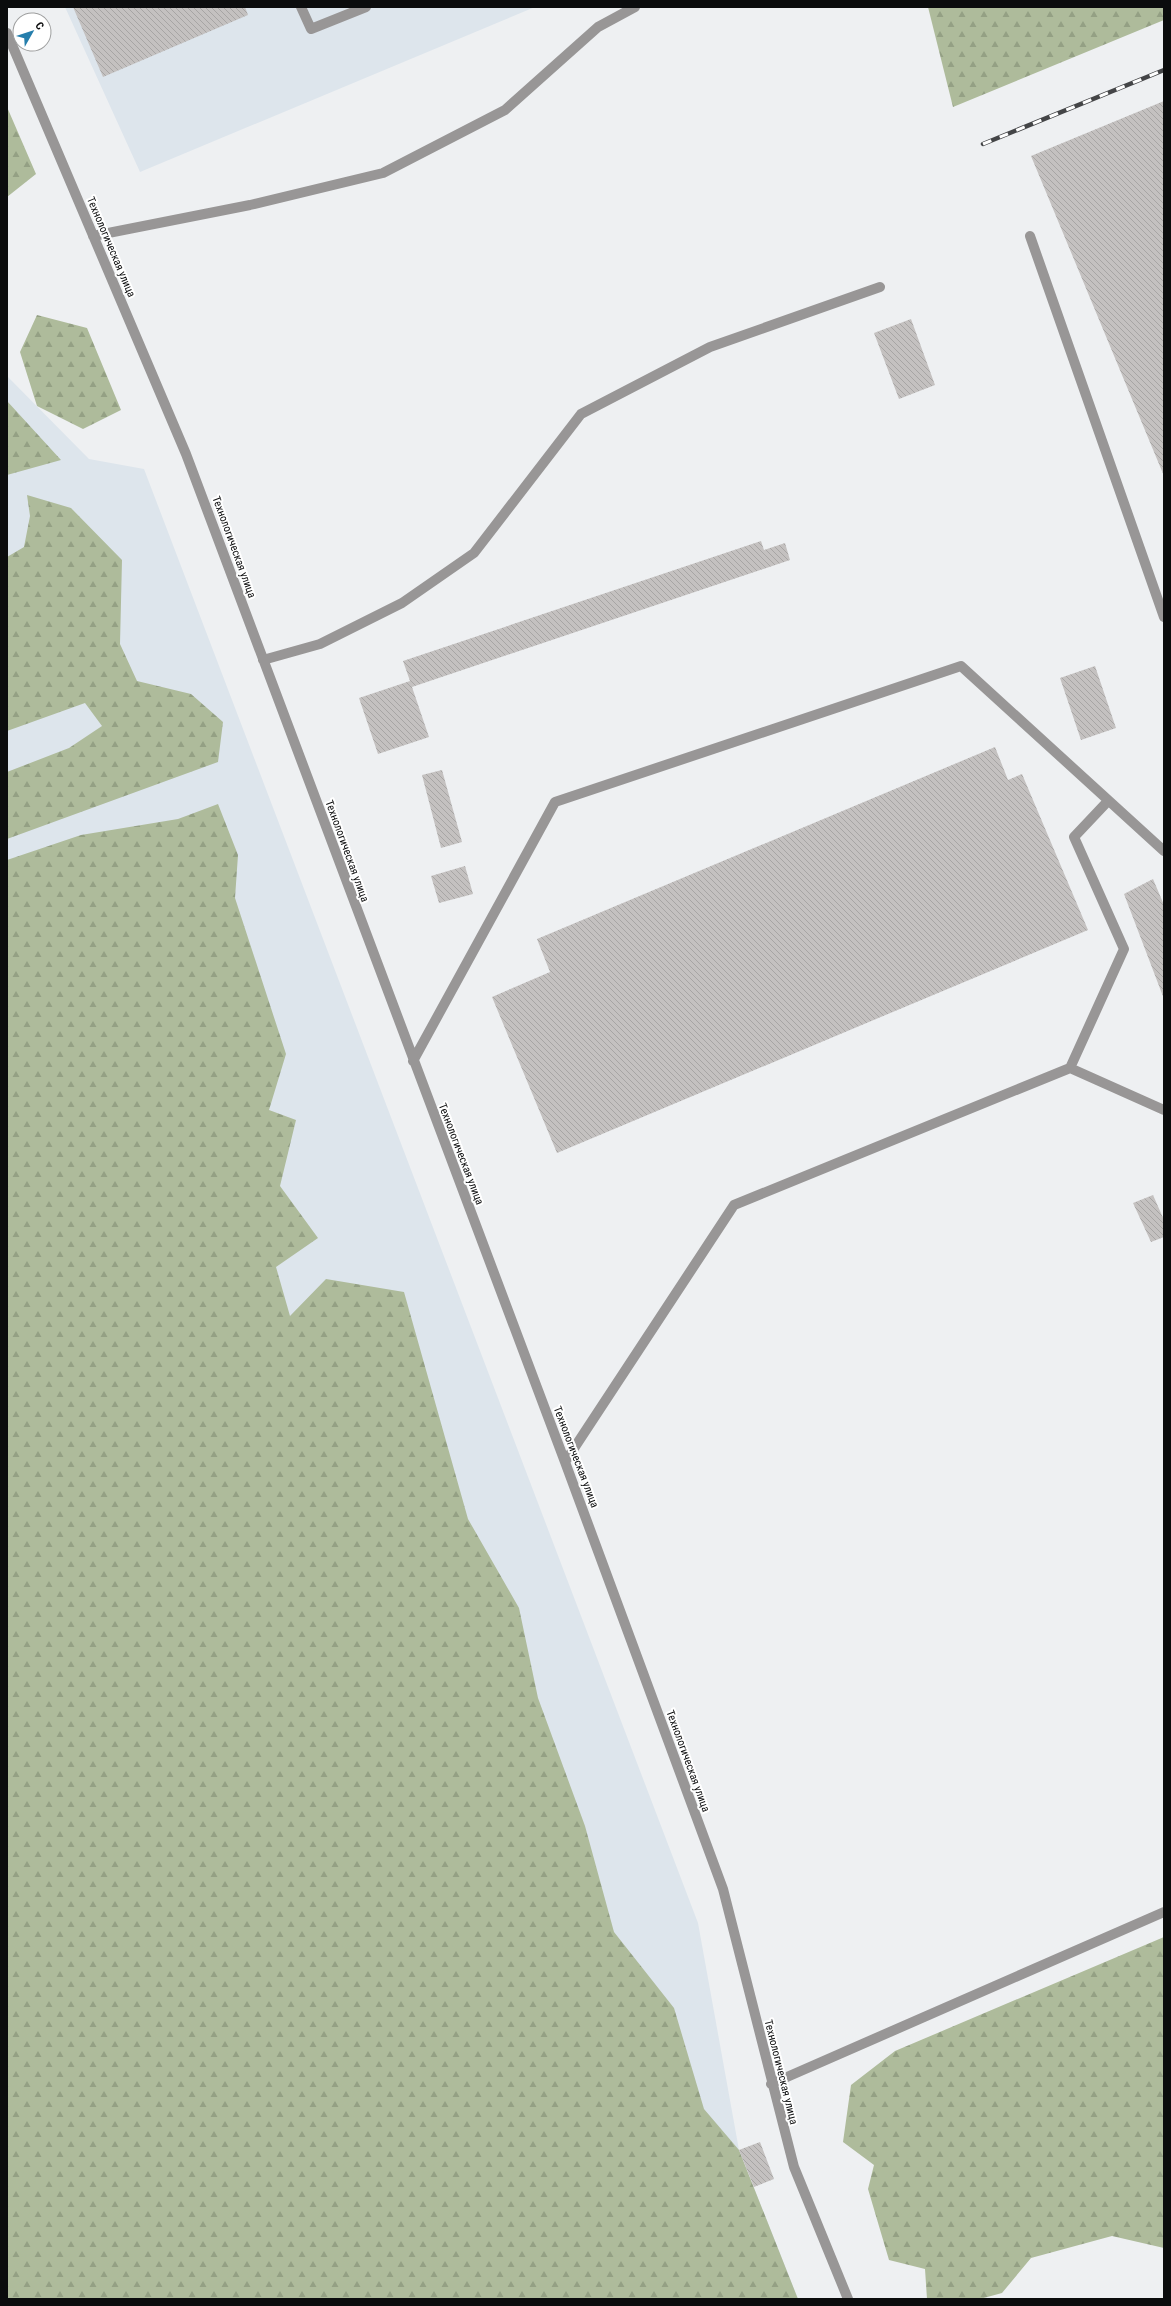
<svg xmlns="http://www.w3.org/2000/svg" width="1171" height="2306" viewBox="0 0 1171 2306" font-family="'Roboto Condensed',sans-serif">
<defs>
<pattern id="forest-firs" width="22" height="20" patternUnits="userSpaceOnUse"><rect width="22" height="20" fill="#aebb9b"/><path d="M5 1l3.5 6h-7zM16 11l3.5 6h-7z" fill="#94a084"/></pattern>
<pattern id="building-back-hatch" width="6" height="6" patternUnits="userSpaceOnUse"><rect width="6" height="6" fill="#c4c1c0"/><path d="M-1 5l2 2M0 0l6 6M5-1l2 2" fill="none" stroke="#a7a5a4"/></pattern>
</defs>
<rect width="100%" height="100%" fill="#eef0f2"/>
<path fill="#dde5ec" d="M65 7H535L140 172Z
M7 376 89 459 144 469 698 1923 739 2150 798 2299H7Z"/>
<path fill="url(#forest-firs)" d="M928 7H1164V20L953 107Z
M7 107 36 174 7 197Z
M37 315 87 328 121 410 83 429 37 406 20 352Z
M7 401 61 460 7 475Z
M27 495 71 508 122 560 120 644 137 681 191 694 223 722 218 762 7 839V772L69 748 102 726 85 703 7 731V557L24 547 30 516Z
M218 804 238 855 235 898 286 1054 269 1110 296 1120 280 1186 318 1238 276 1267 290 1316 326 1279 404 1292 468 1519 519 1608 538 1698 585 1826 614 1932 674 2008 704 2109 739 2150 798 2299H7V860L81 835 178 819Z
M1164 1937V2248L1112 2236 1031 2258 1002 2293 980 2299H927L925 2269 889 2260 868 2189 874 2165 843 2142 851 2085 895 2051Z"/>
<path fill="url(#building-back-hatch)" d="M73 7H245L248 15 103 77Z
M1164 101V476L1031 156Z
M911 319 935 385 899 399 874 333Z
M761 541 764 550 785 543 790 560 412 687 429 737 378 754 359 698 410 681 403 661Z
M1095 666 1116 728 1081 740 1060 678Z
M995 747 1008 780 1022 774 1088 930 557 1153 492 997 550 972 537 939Z
M442 770 462 842 441 848 422 775Z
M465 866 473 894 439 903 431 876Z
M1153 879 1164 905V999L1124 894Z
M1153 1195 1164 1220V1237L1151 1242 1133 1203Z
M760 2142 774 2179 754 2187 739 2150Z"/>
<g fill="none" stroke-linecap="round" stroke-linejoin="round">
<path stroke="#989696" stroke-width="10" d="M301 7 311 29 366 7
M7 33 186 454 565 1462 723 1889 794 2167 848 2299
M93 236 250 205 383 173 505 110 598 27 635 7
M1030 236 1164 617
M263 660 320 644 402 603 474 553 581 414 710 347 880 287
M413 1061 555 802 961 666 1164 851
M1070 1068 1124 949 1074 837 1108 801
M565 1462 734 1205 1070 1068 1164 1110
M771 2084 1164 1912"/>
<g stroke="#444547" stroke-width="4.5">
<path id="rail" d="M983 144 1164 70"/>
</g>
<use href="#rail" stroke="#fff" stroke-width="3" stroke-dasharray="9" stroke-linecap="butt"/>
</g>
<g text-anchor="middle" dominant-baseline="central" stroke-width="4" stroke-linejoin="round" paint-order="stroke">
<g font-size="11" fill="#0b0c0d" stroke="#fff">
<text transform="translate(111 247) rotate(67)">Технологическая улица</text>
<text transform="translate(234 547) rotate(70)">Технологическая улица</text>
<text transform="translate(347 851) rotate(70)">Технологическая улица</text>
<text transform="translate(461 1154) rotate(69)">Технологическая улица</text>
<text transform="translate(576 1457) rotate(69)">Технологическая улица</text>
<text transform="translate(688 1761) rotate(70)">Технологическая улица</text>
<text transform="translate(781 2072) rotate(76)">Технологическая улица</text>
</g>
</g>
<rect width="1171" height="2306" fill="none" stroke="#0b0c0d" stroke-width="16"/>
<g transform="translate(32 32) rotate(51)"><circle r="19" fill="#ffffff" stroke="#9d9e9e"/>
<path d="M0-3L7 15L0 10L-7 15Z" fill="#257eac"/>
<text y="-6" font-size="11" font-weight="bold" text-anchor="middle" fill="#0b0c0d">С</text>
</g>
</svg>
